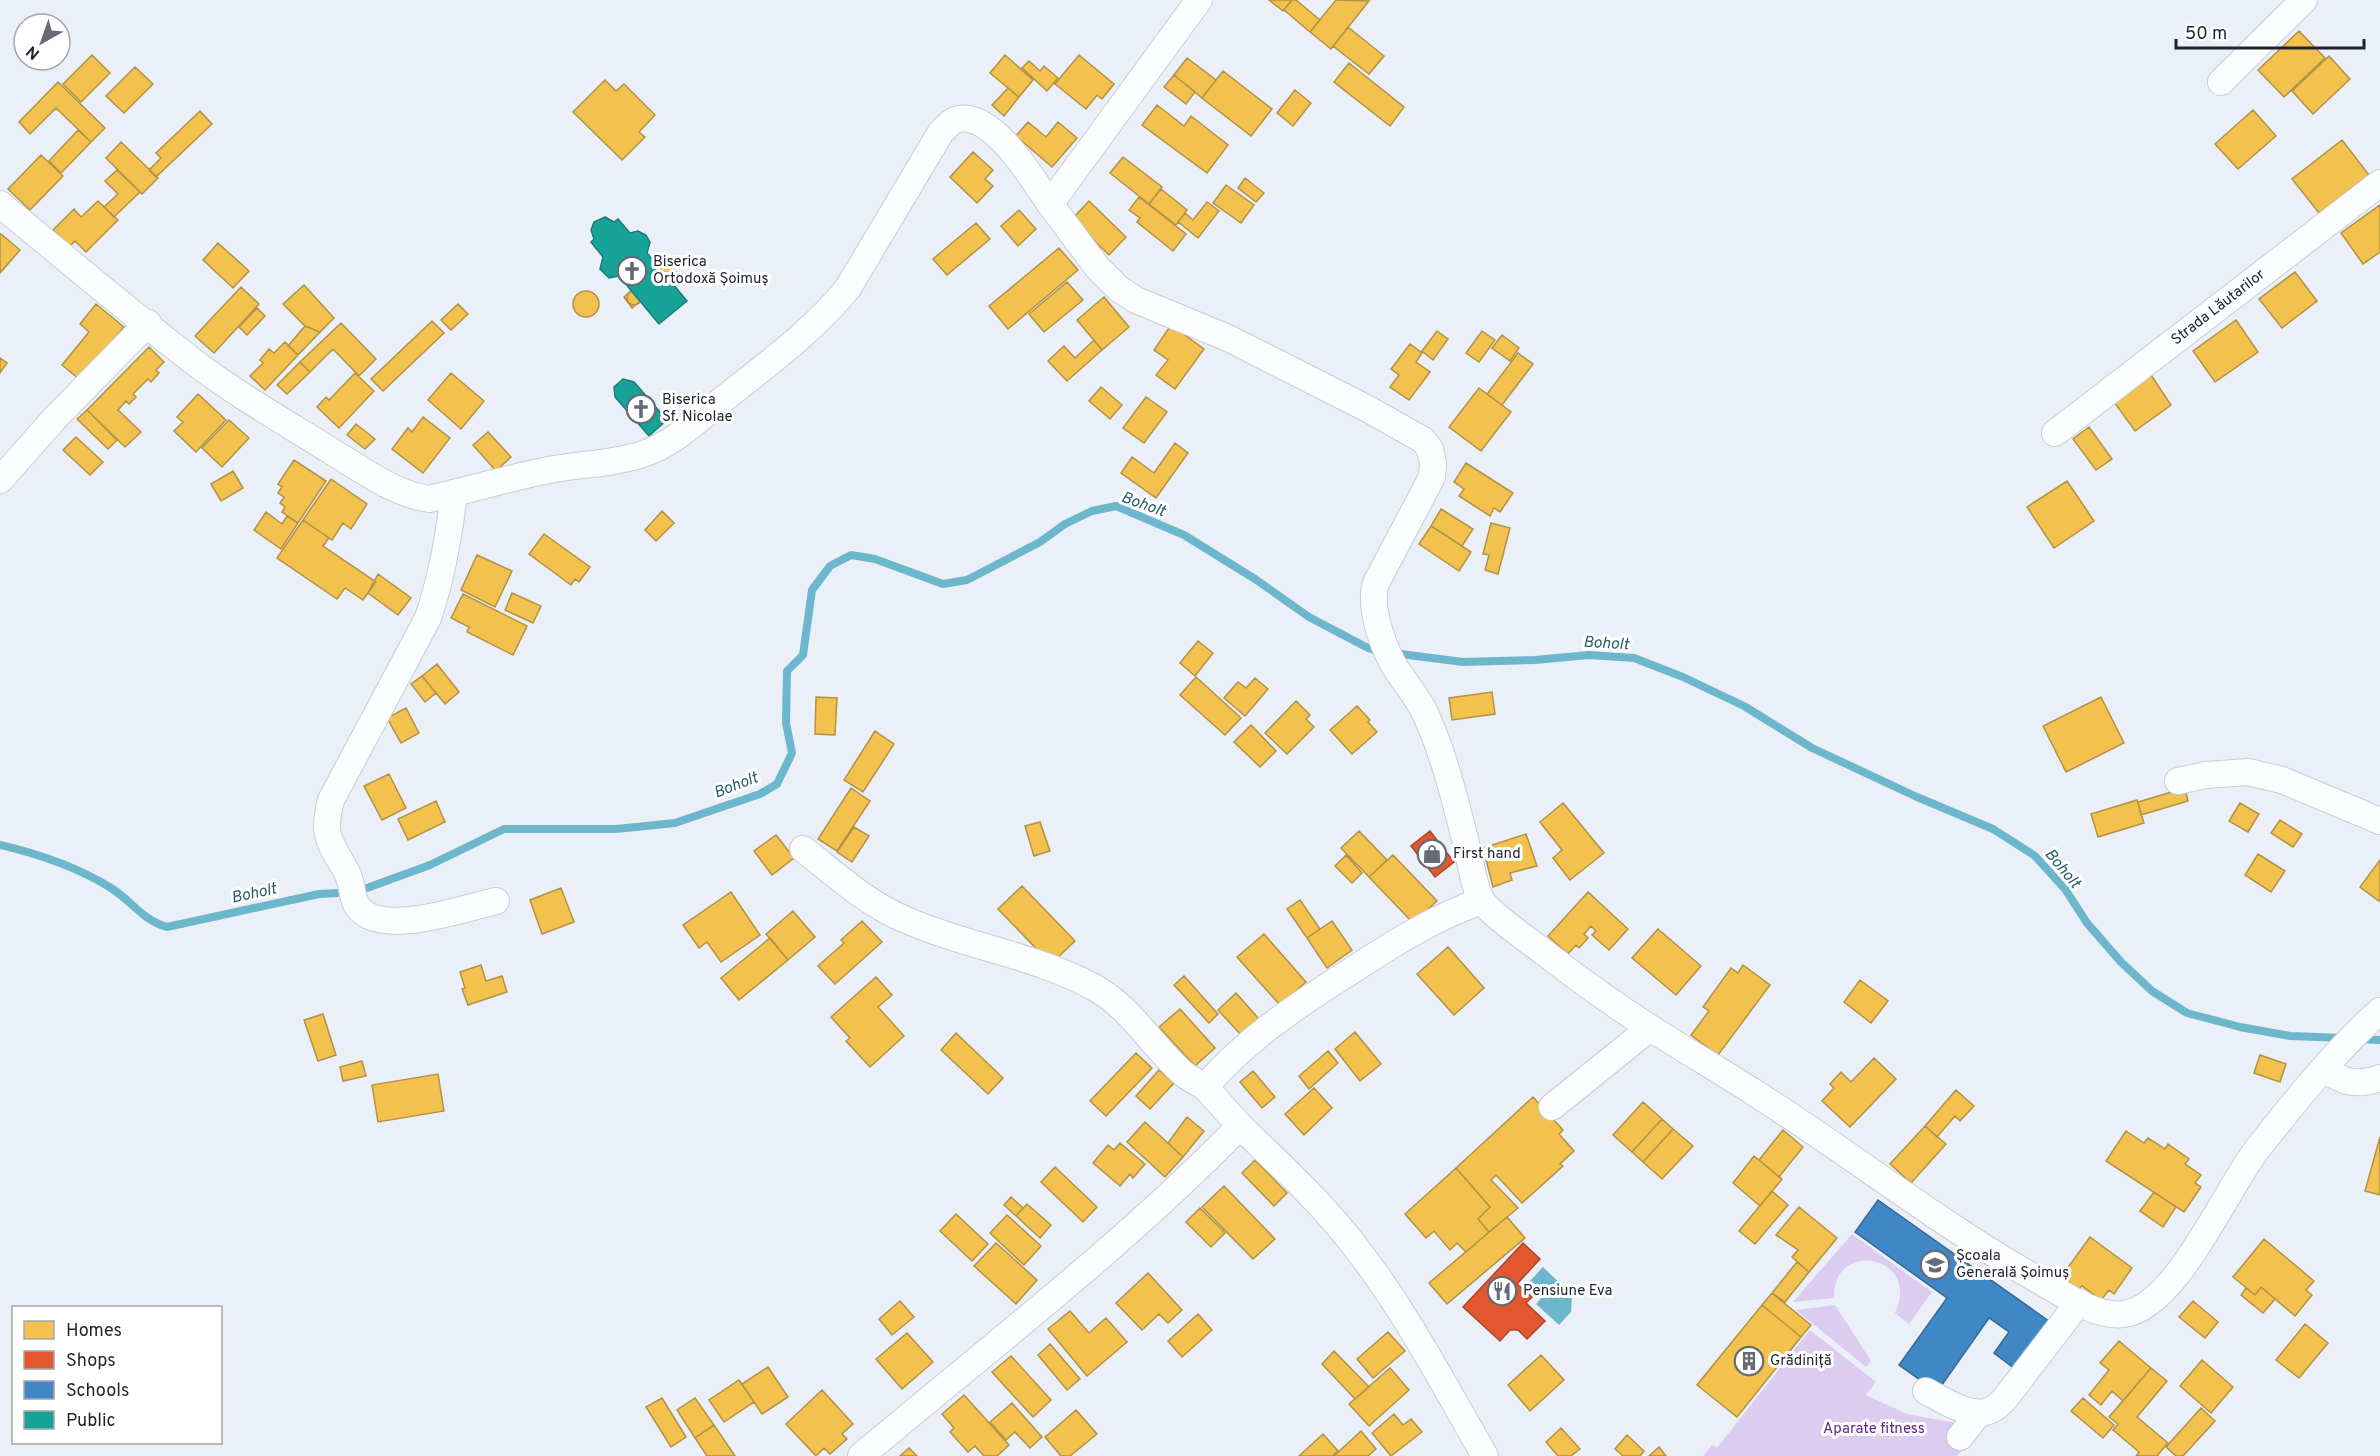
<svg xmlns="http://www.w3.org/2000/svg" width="2380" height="1456" viewBox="0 0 2380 1456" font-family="Overpass,sans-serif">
<rect width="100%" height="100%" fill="#ebeff8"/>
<path fill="#dcccef" d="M1852 1234 1932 1292 1909 1324 1895 1313C1922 1255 1832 1238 1834 1298L1793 1302Z
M1835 1305 1871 1361 1866 1367 1796 1310Z
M1810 1330 1876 1382 1866 1395 1907 1414 1984 1428 1957 1456H1703L1712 1445 1717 1448Z"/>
<path fill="#6db7cc" d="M1543 1267 1572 1295 1571 1312 1559 1325 1536 1304 1543 1296 1528 1283Z"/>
<path fill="#f2c14e" stroke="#b29244" stroke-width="1.5" d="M1269 0H1292L1283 11Z
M1292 0H1296L1320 20 1310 32 1284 10Z
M1336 0 1369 1 1331 49 1310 32Z
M1348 27 1384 56 1369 74 1333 46Z
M2299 31 2325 58 2284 97 2258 70Z
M92 55 110 73 81 102 63 84Z
M1005 55 1033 80 1019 97 990 73Z
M1079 55 1114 84 1102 99 1097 95 1086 109 1055 84Z
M2329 56 2350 79 2313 114 2292 91Z
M1187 58 1216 80 1202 98 1174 75Z
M1029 61 1040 71 1044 66 1058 78 1047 91 1022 68Z
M1349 63 1404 107 1390 126 1334 82Z
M135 67 153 84 124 113 106 96Z
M1223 71 1272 109 1251 136 1202 98Z
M1174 75 1195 92 1186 104 1164 87Z
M605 80 616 91 624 84 655 115 639 132 645 137 622 160 573 112Z
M58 82 105 128 91 142 56 108 30 134 19 122Z
M1008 88 1019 97 1004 116 992 105Z
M1295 90 1311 103 1293 126 1277 113Z
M1157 105 1184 126 1191 116 1228 145 1207 173 1142 125Z
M2253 110 2276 136 2238 169 2215 144Z
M200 111 212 124 156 177 149 170 161 158 156 153Z
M1028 122 1046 137 1058 122 1077 138 1052 167 1016 136Z
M78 130 91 142 61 173 49 161Z
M2342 140 2369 175 2319 213 2292 179Z
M121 142 158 178 142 194 106 158Z
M973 152 993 170 985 179 993 186 977 203 950 177Z
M41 155 63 176 30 210 8 189Z
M1123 157 1162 187 1149 204 1110 173Z
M117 170 140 192 114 217 104 207 118 194 105 181Z
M1245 178 1264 193 1256 202 1238 188Z
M1226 185 1254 205 1241 223 1213 203Z
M1161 189 1187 210 1176 225 1149 204Z
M1139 197 1186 234 1173 251 1137 222 1140 218 1129 210Z
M98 201 118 220 86 252 75 241 69 247 53 230 74 209 81 217Z
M1089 201 1126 237 1109 255 1072 219Z
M1207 202 1219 211 1198 238 1178 222 1185 213 1193 220Z
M2380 205V252L2363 264 2341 233Z
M1019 210 1036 229 1018 246 1001 226Z
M976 223 990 239 947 275 933 259Z
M627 233 647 256 624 275 604 252Z
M1 234 20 250 0 273V234Z
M612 254a13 13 0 1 1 26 0a13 13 0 1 1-26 0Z
M218 243 249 271 233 288 203 260Z
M1059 248 1078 270 1008 329 989 306Z
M667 261 676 272 665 281 656 270Z
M660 271a6 6 0 1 1 12 0a6 6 0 1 1-12 0Z
M2295 272 2317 301 2282 328 2259 299Z
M1067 282 1083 300 1044 332 1029 314Z
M304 285 334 318 320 332 305 326 283 304Z
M241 287 259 304 214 353 195 336Z
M634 288 643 299 632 308 624 297Z
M573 304a13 13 0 1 1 26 0a13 13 0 1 1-26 0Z
M627 298a7 7 0 1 1 14 0a7 7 0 1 1-14 0Z
M1104 297 1129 327 1102 350 1077 320Z
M96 304 124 327 80 380 62 365 89 332 80 324Z
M458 304 468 314 451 330 441 320Z
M257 308 265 316 247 335 239 327Z
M2236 320 2258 352 2215 382 2193 351Z
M432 321 444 333 383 391 371 379Z
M341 323 376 359 359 376 333 349 310 372 300 362Z
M1171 325 1204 349 1175 389 1156 375 1168 360 1154 350Z
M305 326 320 332 298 355 288 346Z
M1437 331 1448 339 1433 360 1422 351Z
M1482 331 1495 340 1479 362 1466 353Z
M1502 335 1519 348 1510 361 1492 348Z
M1094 340 1102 350 1067 381 1048 361 1064 346 1075 358Z
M285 342 298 355 265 390 250 376 263 363 260 360 269 349 274 353Z
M1410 344 1422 353 1416 362 1430 372 1409 400 1390 387 1399 375 1391 369Z
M149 347 164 362 156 370 159 373 151 382 148 379 133 394 136 397 129 404 126 401 118 410 141 432 125 447 87 410Z
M1518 353 1533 364 1502 405 1487 394Z
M0 358 7 363 0 373Z
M300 362 310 372 287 394 277 385Z
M355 373 374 391 339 428 317 407 326 397 329 400Z
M451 373 484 401 461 429 428 400Z
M2151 375 2171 405 2135 431 2114 402Z
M1101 387 1122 405 1110 419 1089 401Z
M1479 388 1511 412 1481 451 1449 427Z
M198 394 226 420 196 452 174 431 183 422 177 417Z
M1146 397 1167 412 1144 443 1123 428Z
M87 410 117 440 108 449 77 419Z
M653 415 661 423 652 431 645 422Z
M423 417 450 438 423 473 392 449 408 428 412 432Z
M229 420 249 438 222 467 202 448Z
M356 424 375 439 365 449 347 435Z
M2089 427 2112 459 2096 470 2073 439Z
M488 432 511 457 496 471 473 445Z
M76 437 103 462 90 475 63 450Z
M1175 443 1188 453 1156 498 1121 473 1132 457 1154 473Z
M294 460 326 481 298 523 282 512 285 507 280 503 284 497 278 493 282 487 278 484Z
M1466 463 1513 493 1500 512 1494 508 1490 516 1459 496 1464 489 1454 482Z
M233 471 243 488 221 501 211 484Z
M331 479 367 504 351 529 343 523 332 540 303 520Z
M2067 481 2094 521 2054 548 2027 507Z
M1441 509 1473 529 1462 546 1431 526Z
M662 511 674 523 656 541 645 530Z
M266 512 282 524 287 516 298 523 281 549 254 530Z
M303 520 329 538 323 546 376 582 363 600 345 588 337 599 277 558Z
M1491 523 1510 528 1498 574 1485 570 1489 555 1483 554Z
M1431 526 1471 552 1459 571 1419 544Z
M544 534 590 567 579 582 575 579 571 585 529 554Z
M477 555 512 571 495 607 461 590Z
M378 574 411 598 398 615 368 593Z
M512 593 541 606 533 623 505 610Z
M463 594 527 626 513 655 467 632 469 627 451 618Z
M1198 641 1213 653 1195 676 1180 663Z
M437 664 459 692 445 704 422 676Z
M422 676 436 693 425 702 411 684Z
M1196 677 1241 718 1225 735 1180 695Z
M1255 678 1268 689 1245 716 1224 698 1238 682 1246 688Z
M1492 692 1495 714 1452 720 1449 698Z
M816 697 837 698 835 735 815 734Z
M2101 697 2124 743 2066 772 2043 726Z
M1296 701 1310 715 1306 719 1314 727 1287 754 1265 733Z
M1357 706 1370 720 1368 722 1377 732 1352 754 1330 730Z
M406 708 419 733 401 743 387 718Z
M1251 725 1276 751 1260 767 1234 742Z
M875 731 894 744 863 792 844 780Z
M389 774 406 808 382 820 364 786Z
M851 788 870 801 837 851 818 839Z
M2185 788 2188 801 2141 815 2138 802Z
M2137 800 2144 823 2098 837 2091 814Z
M436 801 445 822 408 840 398 819Z
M1563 803 1604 853 1570 880 1553 858 1562 850 1540 822Z
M2240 803 2259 814 2248 832 2229 821Z
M2280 820 2302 834 2293 847 2271 833Z
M1040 822 1050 851 1034 856 1025 826Z
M854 827 869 836 852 862 837 852Z
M1359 831 1387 860 1369 877 1341 848Z
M1526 834 1537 866 1510 873 1512 880 1493 887 1483 848Z
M776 835 794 858 772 875 754 851Z
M2258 854 2285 871 2271 892 2245 875Z
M1346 855 1362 873 1352 883 1335 866Z
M1393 855 1437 901 1413 923 1369 877Z
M2380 860V899L2379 901 2360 887Z
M1022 886 1075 941 1051 964 998 909Z
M561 888 574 922 542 934 530 900Z
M731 892 760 935 721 962 707 942 699 948 683 925Z
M1588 892 1628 929 1609 950 1592 935 1596 931 1591 926 1584 934 1588 938 1579 948 1576 945 1568 954 1548 936Z
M1300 900 1320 929 1307 938 1287 909Z
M793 911 815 937 788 960 766 934Z
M862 921 882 942 835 984 818 966 844 943 841 940Z
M1332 921 1352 950 1327 968 1307 938Z
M1658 929 1701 966 1676 995 1632 958Z
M1264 934 1306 982 1280 1005 1237 957Z
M770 938 788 960 739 1000 721 978Z
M1448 947 1484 988 1454 1015 1417 974Z
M481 965 486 981 502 976 507 992 468 1005 462 989 465 988 460 972Z
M1743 965 1770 985 1718 1055 1691 1035 1709 1011 1703 1007 1731 968 1738 973Z
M1184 976 1218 1014 1209 1023 1174 985Z
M876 977 892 995 878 1007 904 1036 870 1067 846 1041 850 1038 831 1017Z
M1860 980 1888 1001 1871 1023 1844 1002Z
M1236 993 1259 1019 1241 1035 1218 1010Z
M1180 1009 1215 1048 1195 1066 1159 1027Z
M323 1014 336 1055 318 1061 304 1020Z
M1355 1032 1381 1064 1360 1081 1335 1049Z
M956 1033 1003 1078 988 1094 941 1050Z
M1328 1051 1338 1063 1309 1089 1299 1076Z
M1136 1053 1152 1068 1106 1116 1090 1101Z
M2260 1055 2286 1064 2280 1082 2254 1073Z
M1874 1058 1896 1079 1850 1127 1822 1101 1834 1088 1830 1084 1841 1072 1851 1082Z
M362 1061 366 1076 343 1081 340 1067Z
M1159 1070 1174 1083 1150 1109 1136 1096Z
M1253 1071 1275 1097 1262 1108 1240 1082Z
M438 1074 444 1111 378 1122 372 1085Z
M1314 1088 1332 1108 1304 1135 1285 1114Z
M1956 1090 1974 1106 1960 1121 1955 1116 1937 1137 1925 1126Z
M1533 1097 1563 1130 1559 1134 1574 1151 1560 1164 1563 1166 1522 1203 1496 1175 1491 1180 1518 1208 1489 1232 1478 1219 1490 1207 1456 1168Z
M1643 1102 1662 1119 1632 1152 1613 1135Z
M1187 1117 1204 1131 1183 1157 1168 1143Z
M1662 1119 1673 1129 1643 1162 1632 1152Z
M1145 1122 1183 1157 1165 1177 1127 1142Z
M1925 1126 1946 1144 1911 1183 1890 1164Z
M1673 1129 1693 1146 1662 1179 1643 1162Z
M1783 1130 1803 1147 1779 1177 1759 1160Z
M2126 1131 2144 1143 2148 1138 2165 1149 2168 1144 2189 1159 2185 1164 2201 1175 2195 1183 2201 1187 2184 1212 2106 1161Z
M2380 1137V1195L2365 1191Z
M1120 1143 1145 1164 1133 1178 1130 1174 1120 1186 1093 1163 1108 1145 1114 1150Z
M1754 1156 1782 1179 1760 1206 1733 1183Z
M1255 1160 1287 1193 1274 1206 1242 1173Z
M1055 1167 1097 1207 1083 1222 1041 1182Z
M1456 1168 1490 1207 1478 1219 1489 1232 1466 1252 1457 1243 1450 1250 1434 1231 1426 1238 1405 1214Z
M1224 1186 1275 1239 1253 1259 1202 1207Z
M1772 1191 1788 1205 1755 1244 1739 1231Z
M2154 1192 2176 1207 2163 1227 2140 1211Z
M1011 1197 1023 1208 1016 1216 1004 1205Z
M1027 1204 1051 1225 1040 1238 1016 1216Z
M1799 1207 1837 1238 1809 1272 1792 1257 1798 1250 1776 1235Z
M1200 1208 1225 1233 1211 1247 1186 1222Z
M956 1214 988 1244 972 1261 940 1231Z
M1007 1215 1041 1246 1024 1265 990 1233Z
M1507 1217 1525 1238 1447 1304 1429 1283Z
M2090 1237 2132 1268 2114 1294 2109 1290 2101 1300 2082 1286 2079 1289 2061 1277Z
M2264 1239 2314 1281 2306 1290 2312 1295 2295 1316 2261 1287 2255 1295 2233 1277Z
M996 1243 1037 1280 1016 1304 974 1266Z
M1797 1262 1809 1272 1785 1302 1772 1293Z
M1148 1273 1182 1310 1168 1323 1159 1314 1142 1330 1116 1303Z
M2261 1287 2275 1299 2263 1313 2241 1295 2246 1288 2255 1295Z
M1772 1293 1811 1325 1801 1337 1762 1305Z
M900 1301 914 1317 892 1335 879 1319Z
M2193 1301 2218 1322 2205 1338 2179 1317Z
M1762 1305 1801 1337 1737 1417 1697 1385Z
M1070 1311 1089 1333 1106 1318 1127 1342 1087 1376 1048 1329Z
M1198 1314 1212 1330 1182 1357 1168 1341Z
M2305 1324 2328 1343 2299 1378 2276 1360Z
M1388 1332 1405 1351 1373 1378 1357 1359Z
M907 1333 933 1362 902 1389 876 1359Z
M2119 1341 2151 1368 2123 1401 2112 1391 2101 1405 2089 1395 2109 1370 2100 1363Z
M1050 1344 1080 1379 1067 1390 1038 1355Z
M1334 1351 1369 1387 1355 1399 1322 1364Z
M1541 1355 1564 1380 1530 1411 1508 1385Z
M1011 1356 1051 1400 1033 1417 992 1372Z
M2202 1360 2233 1387 2211 1413 2180 1386Z
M768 1367 788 1397 762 1414 742 1384Z
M1390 1368 1409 1390 1369 1426 1349 1404Z
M2151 1368 2167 1381 2137 1417 2168 1443 2157 1456H2136L2139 1452 2113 1430 2118 1424 2109 1417Z
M739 1380 754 1402 724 1422 709 1400Z
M822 1390 853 1424 842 1434 847 1439 830 1454 824 1448 816 1456 786 1424Z
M964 1395 1009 1445 997 1456H984L975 1446 968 1452 950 1432 954 1428 942 1414Z
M662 1398 686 1437 671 1447 646 1407Z
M695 1398 714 1425 695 1438 677 1410Z
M2083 1398 2114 1425 2103 1438 2071 1411Z
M1012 1403 1042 1437 1030 1448 1015 1432 1006 1440 990 1422Z
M2201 1408 2215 1421 2183 1456H2176L2166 1447Z
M1076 1410 1097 1434 1070 1456H1061L1045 1437Z
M1394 1414 1403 1425 1411 1419 1422 1432 1391 1456 1372 1433Z
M714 1425 735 1456H707L695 1438Z
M1561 1428 1580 1449 1571 1456H1558L1546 1442Z
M1361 1431 1376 1449 1368 1456H1334Z
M1323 1434 1338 1451 1332 1456H1299Z
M1627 1435 1644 1451 1640 1456H1623L1615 1449Z
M1659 1447 1666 1456H1649Z
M909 1448 917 1456H900Z"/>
<path fill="#e4572e" stroke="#a9472e" stroke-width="1.5" d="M1430 831 1454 862 1435 877 1411 846Z
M1523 1243 1540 1259 1517 1284 1532 1297 1526 1303 1545 1321 1527 1339 1518 1330H1510L1500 1341 1463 1307Z"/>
<path fill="#3f88c5" stroke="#356a97" stroke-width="1.5" d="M1878 1200 2053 1324 2019 1372 1994 1353 2009 1332 1989 1318 1937 1392 1899 1365 1947 1298 1855 1232Z"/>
<path fill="#17a398" stroke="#197d78" stroke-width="1.5" d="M605 217 614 222 618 219 630 233 638 231 646 235 650 242 647 253 687 301 659 324 619 276 609 278 600 269 603 257 591 242 594 239 591 230 594 222Z
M623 379 634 382 667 420 649 436 615 397 614 387Z"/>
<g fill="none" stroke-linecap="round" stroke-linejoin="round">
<path stroke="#6db7cc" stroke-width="8" d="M1393 653 1463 662 1535 660 1589 655 1634 658 1683 677 1744 706 1812 748 1917 797 1993 829 2035 856 2065 889 2087 923 2121 962 2152 991 2187 1013 2240 1027 2290 1036 2344 1038
M0 845C39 854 77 867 111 888 132 901 142 920 167 927L319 894 356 892 430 865 504 829H616L675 823 760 794 777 784 792 753 786 723 787 671 803 655 812 590 830 566 851 555 875 559 943 584 967 580 1040 542 1065 524 1092 511 1116 506 1184 535 1255 579 1309 617 1368 648 1381 651
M2359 1039 2380 1040"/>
<g stroke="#c9cdd6" stroke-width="28">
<g id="minor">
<path d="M2221 82 2304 0"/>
<path d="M0 204C64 257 128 311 194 362 237 395 285 422 331 451 361 469 394 494 429 499 469 490 508 478 549 470 580 464 613 464 643 454 674 444 701 417 726 397 769 363 813 331 848 288L941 132C945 129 950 122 955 120 991 107 1033 180 1050 204L1199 0"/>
<path d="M1050 204 1097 267 1119 289 1136 300 1228 338 1368 409 1423 440 1430 449 1433 464 1432 477 1376 583C1369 605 1381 641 1392 662 1402 680 1416 694 1425 713 1444 754 1455 800 1466 843 1470 858 1474 889 1482 901 1492 915 1526 939 1541 950 1577 978 1614 1005 1652 1029 1686 1051 1721 1071 1755 1093 1851 1154 1941 1225 2040 1281 2063 1294 2096 1318 2124 1314 2177 1307 2226 1188 2259 1147 2296 1100 2335 1051 2380 1011"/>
<path id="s1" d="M2055 433 2380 183"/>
<path d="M0 480 56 417 148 323"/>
<path d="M454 493C449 536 442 577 428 618L331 800C322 835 329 841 345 869 352 879 351 893 356 904 376 940 464 908 496 901"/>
<path d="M2178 781 2206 775 2248 772 2282 780 2380 821"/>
<path d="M803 849C835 874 866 903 904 919 966 947 1037 955 1097 989 1133 1010 1154 1049 1185 1075 1191 1079 1198 1083 1205 1087"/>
<path d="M2324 1069C2344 1083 2357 1086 2380 1078"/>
<path d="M1552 1107 1650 1028"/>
<path d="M1240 1126C1279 1164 1321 1202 1354 1245 1405 1310 1444 1385 1485 1456"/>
<path d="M1926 1391C1943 1400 1974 1421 1993 1409 1997 1407 2000 1403 2004 1400L2079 1302"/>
<path d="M1960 1437 1978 1414"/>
<path d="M861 1456C989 1348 1123 1246 1240 1126L1205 1087C1245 1040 1296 1006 1348 973 1391 945 1433 918 1481 901"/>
</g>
</g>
<use href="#minor" stroke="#fcfdfe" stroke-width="26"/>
</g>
<defs>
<g id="church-ring" transform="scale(1.5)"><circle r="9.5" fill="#fff" stroke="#666a74" stroke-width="1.5"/><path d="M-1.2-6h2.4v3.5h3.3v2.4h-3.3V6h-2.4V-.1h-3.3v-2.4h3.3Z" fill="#666a74"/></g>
<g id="shop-ring" transform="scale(1.5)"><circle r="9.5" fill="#fff" stroke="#666a74" stroke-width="1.5"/><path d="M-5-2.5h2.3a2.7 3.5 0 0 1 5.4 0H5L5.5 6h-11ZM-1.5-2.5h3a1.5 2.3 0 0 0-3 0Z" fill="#666a74"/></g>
<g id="school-ring" transform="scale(1.5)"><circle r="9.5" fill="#fff" stroke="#666a74" stroke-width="1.5"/><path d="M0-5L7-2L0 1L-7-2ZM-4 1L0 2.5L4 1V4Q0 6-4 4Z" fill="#666a74"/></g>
<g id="restaurant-ring" transform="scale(1.5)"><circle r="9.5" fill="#fff" stroke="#666a74" stroke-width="1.5"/><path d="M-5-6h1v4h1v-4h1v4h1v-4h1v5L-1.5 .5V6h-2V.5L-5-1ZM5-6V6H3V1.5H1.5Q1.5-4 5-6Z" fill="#666a74"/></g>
<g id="building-ring" transform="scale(1.5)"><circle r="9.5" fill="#fff" stroke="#666a74" stroke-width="1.5"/><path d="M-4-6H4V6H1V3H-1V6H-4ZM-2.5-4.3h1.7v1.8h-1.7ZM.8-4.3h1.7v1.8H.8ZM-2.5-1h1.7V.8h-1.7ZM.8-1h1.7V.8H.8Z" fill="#666a74"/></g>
</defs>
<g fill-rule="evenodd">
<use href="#church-ring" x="632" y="271"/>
<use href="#church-ring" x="641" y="409"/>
<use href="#shop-ring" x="1432" y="854"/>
<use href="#school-ring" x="1935" y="1265"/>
<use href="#restaurant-ring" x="1502" y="1291"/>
<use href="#building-ring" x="1749" y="1361"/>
</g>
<g text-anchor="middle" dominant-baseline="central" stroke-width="6" stroke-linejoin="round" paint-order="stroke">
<g font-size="15" fill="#1e232d" stroke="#fff" text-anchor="start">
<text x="653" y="262">Biserica<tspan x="653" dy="17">Ortodoxă Șoimuș</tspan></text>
<text x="662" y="400">Biserica<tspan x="662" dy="17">Sf. Nicolae</tspan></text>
<text x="1453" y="854">First hand</text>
<text x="1956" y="1256">Școala<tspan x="1956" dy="17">Generală Șoimuș</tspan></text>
<text x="1523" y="1291">Pensiune Eva</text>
<text x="1770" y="1361">Grădiniță</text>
</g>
<g font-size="15" fill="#1e232d" stroke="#fff">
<text stroke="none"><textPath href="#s1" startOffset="206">Strada Lăutarilor</textPath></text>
</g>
<g font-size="15" fill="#652786" stroke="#fff">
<text x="1874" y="1429">Aparate fitness</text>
</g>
<g font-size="16" font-style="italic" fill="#265d6c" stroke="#fff">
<text transform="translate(1143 505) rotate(20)">Boholt</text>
<text transform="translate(1606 644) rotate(3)">Boholt</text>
<text transform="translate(736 786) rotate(-21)">Boholt</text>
<text transform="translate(2062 869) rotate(50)">Boholt</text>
<text transform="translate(254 894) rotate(-12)">Boholt</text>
</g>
</g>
<rect x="12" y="1306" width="210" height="138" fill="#ffffff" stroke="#a5a7ab" stroke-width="1.5"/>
<rect x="24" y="1321" width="30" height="18" fill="#f2c14e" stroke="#a5a7ab" stroke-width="1.5"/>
<text x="66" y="1336" font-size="18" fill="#1e232d">Homes</text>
<rect x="24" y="1351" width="30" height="18" fill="#e4572e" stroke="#a5a7ab" stroke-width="1.5"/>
<text x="66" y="1366" font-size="18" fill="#1e232d">Shops</text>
<rect x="24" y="1381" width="30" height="18" fill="#3f88c5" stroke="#a5a7ab" stroke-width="1.5"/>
<text x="66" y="1396" font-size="18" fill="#1e232d">Schools</text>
<rect x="24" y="1411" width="30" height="18" fill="#17a398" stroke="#a5a7ab" stroke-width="1.5"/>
<text x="66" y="1426" font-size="18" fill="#1e232d">Public</text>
<g transform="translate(42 42) rotate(220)"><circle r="28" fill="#ffffff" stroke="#a5a7ab" stroke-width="1.5"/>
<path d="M0-4.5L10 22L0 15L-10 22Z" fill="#666a74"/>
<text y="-9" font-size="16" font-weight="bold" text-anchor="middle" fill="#1e232d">N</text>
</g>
<path d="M2176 39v9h188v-9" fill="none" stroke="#1e232d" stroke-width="3"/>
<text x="2185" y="39" font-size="18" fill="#1e232d" stroke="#ffffff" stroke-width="4.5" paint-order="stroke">50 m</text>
</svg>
